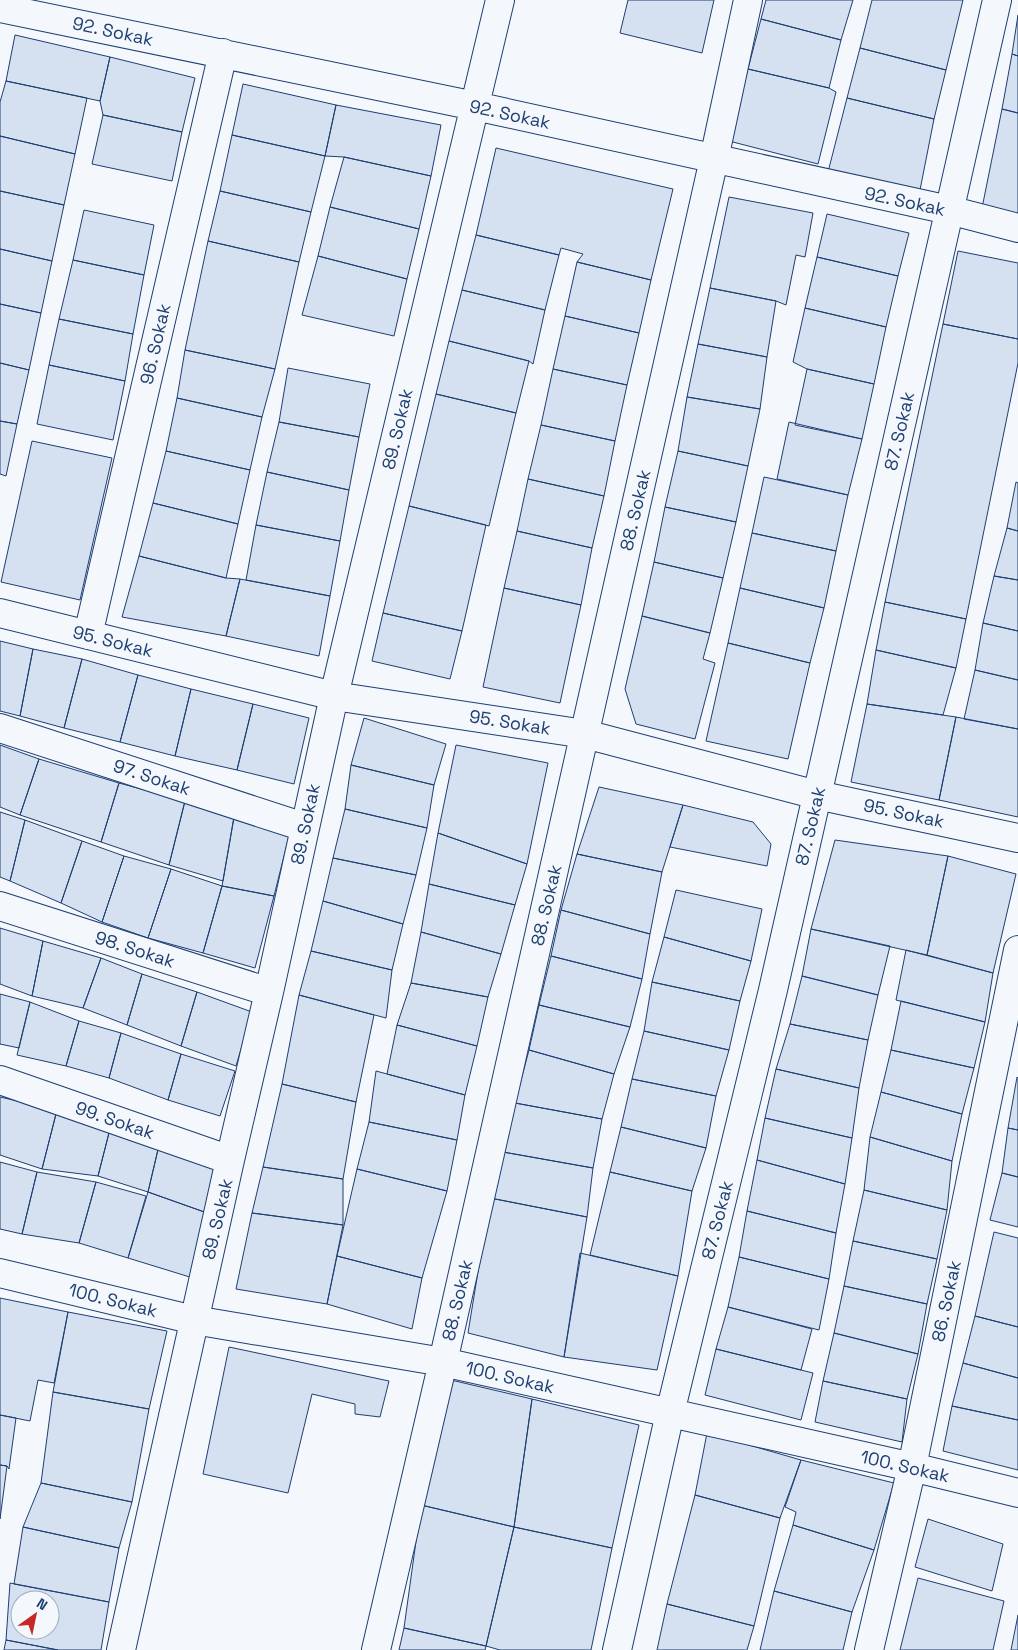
<svg xmlns="http://www.w3.org/2000/svg" width="1018" height="1650" viewBox="0 0 1018 1650" font-family="'Space Grotesk',sans-serif">
<rect width="100%" height="100%" fill="#f4f7fb"/>
<path fill="#d5e0f0" stroke="#1d3f73" fill-rule="evenodd" d="M628 0H714L702 53 620 33Z
M766 0H853L841 40 761 19Z
M872 0H963L946 70 860 48Z
M1018 15V56L1012 54Z
M761 19 841 40 829 88 748 69Z
M15 35 110 57 100 101 6 81Z
M860 48 946 70 934 119 847 98Z
M1012 54 1018 56V113L1002 109Z
M110 57 195 78 182 132 103 115 100 101Z
M748 69 829 88 836 92 818 164 729 141Z
M6 81 87 98 75 154 0 136V102Z
M243 84 336 105 325 156 232 135Z
M847 98 934 119 920 190 828 172Z
M336 105 441 125 431 176 344 157 325 156Z
M1002 109 1018 113V215L982 208Z
M103 115 182 132 172 181 92 164Z
M232 135 325 156 311 212 220 191Z
M0 136 75 154 64 205 0 191Z
M496 148 673 189 651 280 577 262 583 254 561 248 559 255 476 235Z
M344 157 431 176 419 229 330 207Z
M0 191 64 205 52 261 0 249Z
M220 191 311 212 299 262 208 241Z
M729 197 813 213 805 257 796 255 786 305 776 301 710 288Z
M330 207 419 229 407 279 318 256Z
M84 210 154 225 144 275 73 260Z
M827 214 909 233 898 276 817 257Z
M476 235 559 255 545 310 462 290Z
M208 241 299 262 275 369 185 350Z
M0 249 52 261 41 313 0 304Z
M958 251 1018 263V339L943 324Z
M318 256 407 279 394 336 302 315Z
M817 257 898 276 886 327 805 308Z
M73 260 144 275 133 334 59 319Z
M577 262 651 280 639 333 565 316Z
M710 288 776 301 767 357 698 344Z
M462 290 545 310 533 364 529 361 449 341Z
M0 304 41 313 29 370 0 363Z
M805 308 886 327 874 384 807 369 793 362Z
M565 316 639 333 627 385 553 369Z
M59 319 133 334 125 381 49 365Z
M943 324 1018 339V363L966 619 885 602Z
M449 341 529 361 516 413 436 394Z
M698 344 767 357 760 409 687 397Z
M185 350 275 369 262 417 177 398Z
M0 363 29 370 17 424 0 421Z
M49 365 125 381 113 440 37 424Z
M288 368 370 384 359 437 279 422Z
M553 369 627 385 615 441 541 425Z
M807 369 874 384 862 439 795 425Z
M436 394 516 413 489 526 409 506Z
M687 397 760 409 748 466 678 451Z
M177 398 262 417 250 470 166 451Z
M0 421 17 424 6 476 0 474Z
M279 422 359 437 349 490 267 472Z
M789 422 862 439 848 495 777 479Z
M541 425 615 441 604 496 528 479Z
M32 441 112 458 80 600 1 582Z
M166 451 250 470 238 524 153 503Z
M678 451 748 466 736 522 665 507Z
M267 472 349 490 340 541 256 525Z
M764 477 848 495 836 551 752 533Z
M528 479 604 496 592 548 517 531Z
M1016 482 1018 483V531L1007 528Z
M153 503 238 524 226 578 139 556Z
M409 506 486 525 462 631 383 613Z
M665 507 736 522 723 578 654 562Z
M256 525 340 541 330 596 246 580Z
M1007 528 1018 531V580L994 576Z
M517 531 592 548 581 605 504 588Z
M752 533 836 551 824 608 740 588Z
M139 556 226 578 240 579 226 636 122 617Z
M654 562 723 578 710 633 642 616Z
M994 576 1018 580V631L983 623Z
M240 579 330 596 319 656 226 636Z
M504 588 581 605 560 703 483 687Z
M740 588 824 608 810 663 728 643Z
M885 602 966 619 956 668 876 650Z
M383 613 462 631 450 679 372 661Z
M642 616 710 633 703 659 715 663 695 739 636 724 625 689Z
M983 623 1018 631V680L975 670Z
M0 641 33 649 20 716 0 711Z
M728 643 810 663 788 759 706 741Z
M33 649 82 659 64 728 20 716Z
M876 650 956 668 943 715 867 704Z
M82 659 138 675 120 742 64 728Z
M975 670 1018 680V729L964 719Z
M138 675 191 689 175 756 120 742Z
M191 689 253 704 237 770 175 756Z
M253 704 309 718 294 784 237 770Z
M867 704 956 717 939 800 851 782Z
M956 717 1018 729V817L939 800Z
M364 718 446 744 434 785 351 765Z
M0 745 39 759 20 815 0 807Z
M456 745 548 763 527 864 438 833Z
M39 759 119 783 101 842 20 815Z
M351 765 434 785 427 828 345 809Z
M119 783 185 801 169 865 101 842Z
M599 787 683 805 662 872 577 854Z
M185 801 234 817 223 881 169 865Z
M683 805 753 822 771 844 767 866 670 847Z
M345 809 427 828 416 875 333 858Z
M0 812 25 820 10 881 0 877Z
M234 817 291 828 274 896 222 886Z
M25 820 82 841 61 903 10 881Z
M438 833 527 864 515 905 429 884Z
M835 840 948 856 927 955 811 929Z
M82 841 124 856 102 922 61 903Z
M577 854 662 872 650 934 561 910Z
M124 856 171 869 148 938 102 922Z
M948 856 1016 874 993 973 927 955Z
M333 858 416 875 403 924 323 901Z
M171 869 222 886 203 953 148 938Z
M429 884 515 905 501 954 421 932Z
M222 886 274 896 255 968 203 953Z
M676 890 762 909 751 961 664 937Z
M323 901 403 924 392 970 311 951Z
M561 910 650 934 642 979 551 956Z
M0 928 43 941 32 996 0 984Z
M811 929 890 946 878 995 802 976Z
M421 932 501 954 488 997 411 983Z
M664 937 751 961 740 1001 652 982Z
M43 941 101 958 83 1008 32 996Z
M906 950 993 973 985 1022 896 1000Z
M311 951 392 970 386 1018 299 995Z
M551 956 642 979 630 1027 539 1005Z
M101 958 142 974 127 1025 83 1008Z
M142 974 197 992 181 1046 127 1025Z
M802 976 878 995 868 1040 790 1024Z
M652 982 740 1001 729 1050 644 1031Z
M411 983 488 997 477 1046 397 1025Z
M197 992 252 1012 236 1066 181 1046Z
M0 994 30 1002 19 1048 0 1044Z
M299 995 374 1015 356 1102 282 1084Z
M901 1001 985 1022 974 1068 891 1050Z
M30 1002 79 1021 66 1066 17 1055Z
M539 1005 630 1027 614 1074 529 1050Z
M79 1021 121 1033 109 1078 66 1066Z
M790 1024 868 1040 859 1088 776 1069Z
M397 1025 477 1046 465 1095 387 1074Z
M644 1031 729 1050 716 1096 632 1079Z
M121 1033 181 1054 168 1100 109 1078Z
M529 1050 614 1074 602 1119 515 1103Z
M891 1050 974 1068 962 1114 881 1092Z
M181 1054 235 1071 220 1116 168 1100Z
M776 1069 859 1088 852 1138 765 1118Z
M376 1071 465 1095 457 1140 369 1122Z
M1017 1077 1018 1078V1130L1008 1128Z
M632 1079 716 1096 706 1148 621 1127Z
M282 1084 356 1102 343 1179 263 1167Z
M881 1092 962 1114 952 1161 870 1137Z
M0 1097 57 1110 42 1169 0 1155Z
M515 1103 602 1119 593 1168 503 1152Z
M57 1110 111 1125 98 1176 42 1169Z
M765 1118 852 1138 845 1184 757 1160Z
M369 1122 457 1140 447 1191 357 1169Z
M111 1125 160 1141 148 1192 98 1176Z
M621 1127 706 1148 692 1191 610 1172Z
M1008 1128 1018 1130V1177L1002 1173Z
M870 1137 952 1161 947 1210 864 1190Z
M160 1141 222 1162 210 1214 148 1192Z
M503 1152 593 1168 587 1217 490 1198Z
M757 1160 845 1184 836 1233 747 1211Z
M0 1162 37 1172 22 1234 0 1229Z
M263 1167 343 1179V1225L252 1213Z
M357 1169 447 1191 422 1278 337 1256Z
M37 1172 96 1182 79 1243 22 1234Z
M610 1172 692 1191 678 1276 590 1255Z
M1002 1173 1018 1177V1227L990 1220Z
M96 1182 146 1196 128 1258 79 1243Z
M864 1190 947 1210 937 1259 853 1241Z
M148 1192 210 1214 193 1278 128 1258Z
M490 1198 587 1217 564 1357 468 1333Z
M747 1211 836 1233 829 1279 739 1257Z
M252 1213 343 1225 327 1304 236 1289Z
M994 1232 1018 1238V1327L975 1316Z
M853 1241 937 1259 927 1304 844 1286Z
M580 1253 678 1276 657 1370 564 1357Z
M337 1256 422 1278 412 1329 327 1304Z
M739 1257 829 1279 819 1330 728 1307Z
M844 1286 927 1304 918 1354 834 1333Z
M0 1298 68 1312 54 1383 38 1380 30 1421 0 1415Z
M728 1307 812 1329 801 1370 716 1349Z
M68 1312 167 1331 149 1409 53 1392Z
M975 1316 1018 1327V1378L963 1363Z
M834 1333 918 1354 907 1399 823 1381Z
M229 1347 389 1381 380 1417 355 1414V1404L312 1394 288 1493 203 1474Z
M716 1349 813 1373 801 1420 705 1395Z
M963 1363 1018 1378V1420L952 1406Z
M451 1380 532 1399 514 1527 421 1505Z
M823 1381 907 1399 902 1442 815 1422Z
M53 1392 149 1409 132 1502 41 1483Z
M532 1399 639 1425 612 1548 514 1527Z
M952 1406 1018 1420V1470L943 1451Z
M0 1415 16 1418 9 1469 7 1466 0 1465Z
M707 1433 801 1460 780 1518 695 1495Z
M801 1460 894 1483 874 1550 793 1525 796 1512 785 1507Z
M0 1465 7 1466 0 1519Z
M41 1483 132 1502 119 1548 23 1527Z
M695 1495 780 1518 754 1626 667 1604Z
M421 1505 514 1527 486 1646 404 1628Z
M928 1519 1003 1544 992 1591 915 1567Z
M793 1525 874 1550 852 1612 774 1591Z
M23 1527 119 1548 109 1602 14 1584Z
M514 1527 612 1548 591 1650H500L486 1646Z
M918 1578 1004 1601 993 1650H900Z
M10 1583 109 1602 101 1650H58L6 1640ZM20 1600H50V1630H20Z
M774 1591 852 1612 843 1650H760Z
M667 1604 754 1626 747 1650H657Z
M1018 1615V1650H1011Z
M404 1628 486 1646 485 1650H399Z
M6 1640 58 1650H4Z"/>
<g fill="none" stroke-linecap="round" stroke-linejoin="round">
<g stroke="#1d3f73" stroke-width="30">
<path id="minor" d="M0 8 475 106 949 210 1018 228
M0 613 334 696 585 734 817 795 1018 838
M88 635 223 53
M0 728 304 827
M0 906 269 992
M0 1080 230 1160
M0 1273 194 1320 443 1362 912 1467 1018 1493
M121 1650 230 1160 269 992 334 696 500 0
M376 1650 443 1362 714 159
M617 1650 670 1413 773 990 997 0
M869 1650 912 1467 1018 950"/>
</g>
<g stroke="#1d3f73" stroke-width="30">
<path id="primary" d="M714 159 748 0"/>
</g>
<use href="#minor" stroke="#f4f7fb" stroke-width="28"/>
<use href="#primary" stroke="#f4f7fb" stroke-width="28"/>
</g>
<g text-anchor="middle" dominant-baseline="central" stroke-width="4" stroke-linejoin="round" paint-order="stroke">
<g font-size="18" fill="#1d3f73" stroke="#f4f7fb">
<text transform="translate(113 31) rotate(12)">92. Sokak</text>
<text transform="translate(510 114) rotate(12)">92. Sokak</text>
<text transform="translate(905 201) rotate(12)">92. Sokak</text>
<text transform="translate(155 344) rotate(-77)">96. Sokak</text>
<text transform="translate(397 429) rotate(-77)">89. Sokak</text>
<text transform="translate(899 431) rotate(-77)">87. Sokak</text>
<text transform="translate(635 510) rotate(-77)">88. Sokak</text>
<text transform="translate(113 641) rotate(14)">95. Sokak</text>
<text transform="translate(510 722) rotate(9)">95. Sokak</text>
<text transform="translate(152 777) rotate(18)">97. Sokak</text>
<text transform="translate(904 813) rotate(12)">95. Sokak</text>
<text transform="translate(305 824) rotate(-78)">89. Sokak</text>
<text transform="translate(810 826) rotate(-77)">87. Sokak</text>
<text transform="translate(546 905) rotate(-77)">88. Sokak</text>
<text transform="translate(135 949) rotate(18)">98. Sokak</text>
<text transform="translate(115 1120) rotate(19)">99. Sokak</text>
<text transform="translate(217 1219) rotate(-77)">89. Sokak</text>
<text transform="translate(717 1220) rotate(-76)">87. Sokak</text>
<text transform="translate(113 1300) rotate(14)">100. Sokak</text>
<text transform="translate(457 1300) rotate(-77)">88. Sokak</text>
<text transform="translate(946 1301) rotate(-78)">86. Sokak</text>
<text transform="translate(510 1377) rotate(13)">100. Sokak</text>
<text transform="translate(905 1466) rotate(13)">100. Sokak</text>
</g>
</g>
<g transform="translate(35 1615) rotate(33)"><circle r="24" fill="#f4f7fb" stroke="#9eadc5"/>
<path d="M0-4L9 19L0 12L-9 19Z" fill="#c62828"/>
<text y="-8" font-size="14" font-weight="bold" text-anchor="middle" fill="#1d3f73">N</text>
</g>
</svg>
